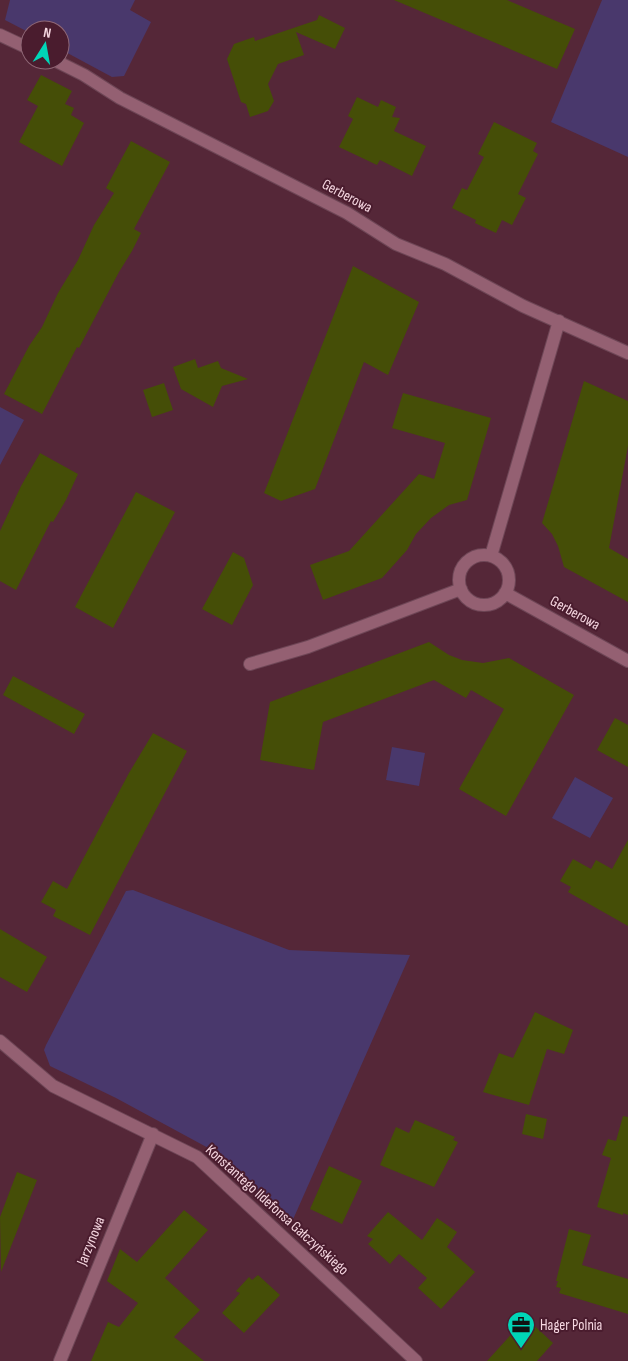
<svg xmlns="http://www.w3.org/2000/svg" width="628" height="1361" viewBox="0 0 628 1361" font-family="'Sofia Sans Condensed',sans-serif">
<rect width="100%" height="100%" fill="#552738"/>
<path fill="#49386c" d="M10 0H135L130 10 151 22 124 76 112 77 60 49V30H30V33L5 20Z
M602 0H628V157L551 122Z
M0 407 24 420 0 465Z
M392 747 425 753 419 786 386 780Z
M575 777 613 798 590 838 552 818Z
M133 890 289 950 410 955 291 1224 212 1150 116 1098 50 1066 44 1050 46 1045 126 891Z"/>
<path fill="#454e07" d="M394 0H507L575 29 557 69Z
M319 15 345 28 335 49 296 32 304 55 278 64 268 84 274 101 268 111 250 117 246 104 241 102 227 59 234 44 254 37 255 41 317 20Z
M41 75 72 91 65 104 74 108 71 115 84 123 62 166 19 142 38 106 27 100Z
M357 97 378 107 381 100 396 107 392 117 400 118 394 131 426 146 412 176 380 160 377 165 339 147 353 119 348 116Z
M494 122 537 143 533 151 538 154 518 194 526 198 512 225 502 220 496 233 475 223 476 220 452 208 462 188 467 190 484 157 478 154Z
M131 141 170 162 134 229 141 233 132 251 119 272 79 348 77 347 42 414 4 394 29 346 42 327 58 293 78 260 94 225 114 193 106 188Z
M353 266 419 302 388 375 364 362 315 489 281 501 264 493Z
M195 359 198 368 218 361 221 368 248 379 222 386 213 407 181 389 173 367Z
M584 381 628 401V446L609 548 628 559V602L564 567 558 546 552 534 542 523Z
M164 383 173 410 152 417 143 390Z
M403 393 491 418 467 500 449 505 431 518 416 534 407 550 382 578 323 600 310 565 349 551 419 474 434 479 445 443 392 428Z
M40 453 78 474 66 500 53 522 51 521 16 590 0 581V531L21 486Z
M136 492 175 512 113 628 75 607Z
M233 552 244 558 253 585 232 625 202 609Z
M429 642 449 655 462 660 483 663 509 658 574 695 506 816 459 789 504 709 471 690 466 698 434 680 323 722 314 770 260 760 270 702Z
M13 676 85 714 74 734 3 695Z
M615 718 628 725V767L597 750Z
M153 733 187 751 90 935 53 916 56 910 41 902 53 881 67 889 129 773Z
M628 840V926L568 892 571 887 560 881 573 859 591 869 596 860 612 869Z
M0 929 47 957 27 992 0 977Z
M535 1012 573 1030 564 1054 547 1049 529 1105 483 1092 499 1053 513 1058Z
M526 1114 547 1119 543 1139 522 1134Z
M623 1116 628 1117V1215L623 1213V1215L597 1207 611 1158 602 1155 608 1139 616 1141Z
M415 1120 455 1137 453 1140 458 1142 434 1187 380 1165 396 1127 409 1133Z
M329 1166 362 1181 342 1224 310 1209Z
M17 1172 37 1180 1 1272 0 1217Z
M184 1210 208 1230 165 1278 200 1310 174 1337 204 1361H91L108 1322 119 1327 138 1303 107 1281 120 1249 137 1262Z
M388 1212 422 1240 437 1218 457 1232 447 1247 475 1272 441 1309 418 1288 427 1278 399 1254 390 1264 368 1244 373 1239 367 1236Z
M569 1229 591 1235 582 1265 628 1279V1314L559 1293 561 1288 556 1287 558 1281H556Z
M258 1275 280 1295 244 1333 222 1313 240 1293 236 1291 249 1277 252 1280Z
M526 1318 553 1343 537 1361H487Z"/>
<g fill="none" stroke-linecap="round" stroke-linejoin="round">
<g stroke="#6e4656" stroke-width="14">
<path id="minor" d="M0 35 30 49
M54 60 84 75 120 98 347 213 396 244 445 264 523 306 628 353
M459 580a25 25 0 1 1 50 0a25 25 0 1 1-50 0Z
M491 556 559 321
M505 593 628 661
M250 664 308 647 461 589
M0 1041 53 1086 197 1157 416 1361
M60 1361 153 1134"/>
</g>
<use href="#minor" stroke="#946072" stroke-width="12"/>
</g>
<defs>
<g id="office-pin" transform="scale(1.4375)"><path d="M0 17L-7.5 6A9.5 9.5 0 1 1 7.5 6Z" fill="#00d5b7" stroke="#4a1c2e"/><path d="M-6-3h4V-5.5h4V-3h4V5H-6ZM-1-4.5V-3h2v-1.5ZM-6 0V1H6V0Z" fill="#111"/></g>
</defs>
<g fill-rule="evenodd">
<use href="#office-pin" x="521" y="1325"/>
</g>
<g text-anchor="middle" dominant-baseline="central" stroke-width="4" stroke-linejoin="round" paint-order="stroke">
<g font-size="15" fill="#f6d7e1" stroke="#4a1c2e">
<text transform="translate(347 196) rotate(28)">Gerberowa</text>
<text transform="translate(575 613) rotate(29)">Gerberowa</text>
<text transform="translate(277 1210) rotate(42)">Konstantego Ildefonsa Gałczyńskiego</text>
<text transform="translate(91 1241) rotate(-68)">Jarzynowa</text>
</g>
<g font-size="15" fill="#f6d7e1" stroke="#4a1c2e" text-anchor="start">
<text x="540" y="1325">Hager Polnia</text>
</g>
</g>
<g transform="translate(45 45) rotate(11)"><circle r="24" fill="#4a1c2e" stroke="#8f6776"/>
<path d="M0-4L9 19L0 12L-9 19Z" fill="#00d5b7"/>
<text y="-8" font-size="14" font-weight="bold" text-anchor="middle" fill="#f6d7e1">N</text>
</g>
</svg>
